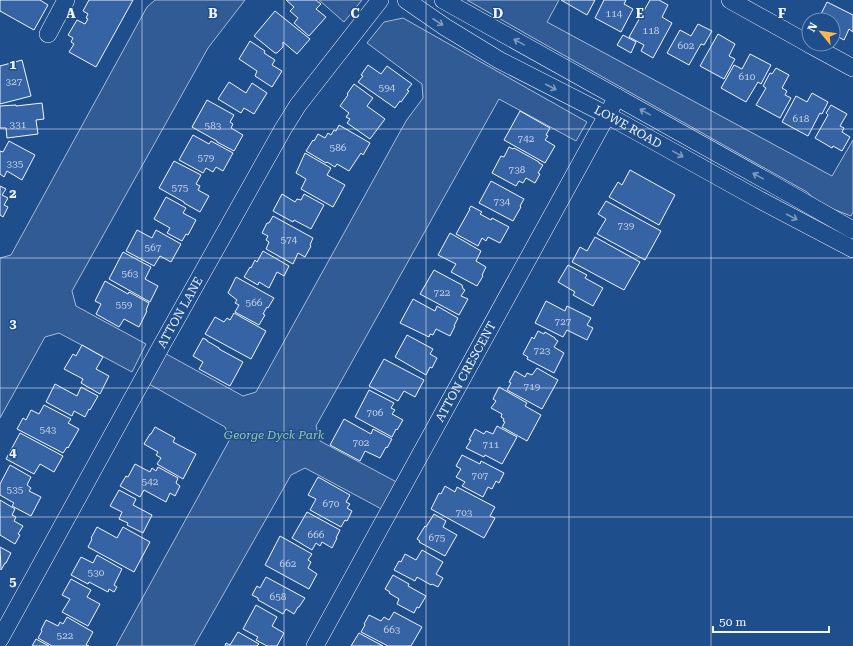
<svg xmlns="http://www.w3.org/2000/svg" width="853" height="646" viewBox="0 0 853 646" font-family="'Roboto Serif',serif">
<rect width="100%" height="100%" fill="#1f4e8c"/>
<path fill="#305b95" stroke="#a8bbd7" d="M155 0H245L208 48 72 291 76 306 146 344 132 372 59 333 45 337 0 418V258L11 255 147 7Z
M319 0H362L344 22Z
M467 0H559L547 22 832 176 853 140V212L851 216 820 204 807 192 537 40Z
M403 18 587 122 576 141 499 99 316 426 320 441 404 486 389 513 305 468 291 475 194 646H116L230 439 225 427 142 380 159 350 243 396 256 392 406 121 423 98 422 84 367 43 384 22Z"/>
<path fill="#3563a3" stroke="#f2f6ff" d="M0 0H40L48 5 34 30 0 11Z
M89 0H133L96 67 69 52 74 44 71 42 73 38 68 35 77 20 85 24 88 19 86 18 88 14 83 11Z
M286 0H316L321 4 316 9 326 17 309 36 294 23 298 18 290 11 294 7Z
M561 0H595L587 15Z
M604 0H626L624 4 633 9 621 32 595 18Z
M650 0H659L668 5 662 17 672 23 653 58 641 51 644 45 629 37Z
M827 2 853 15V32L849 29 844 40 833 34V20H818Z
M275 11 310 39 297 54 283 42V47L277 53H275L254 36Z
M698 24 712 31 704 45 701 44 689 65 667 53 680 30 691 36Z
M718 34 735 44 729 56 735 59 724 79 700 66Z
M623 35 636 42 631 53 617 45Z
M250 41 265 51 264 53 275 60 272 65 282 71 272 87 255 76 257 71 239 59Z
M750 54 771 65 761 84 758 82 746 102 721 88 734 65 742 69Z
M22 60 31 96 0 104V66Z
M368 65 381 74 387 66 412 84 407 90 409 91 401 102 400 101 395 108 358 82 363 76 361 75Z
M776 68 789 75 782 88 787 91 785 95 791 98 780 118 756 105 766 88 763 86 770 73 772 74Z
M229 82 246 93 252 83 267 93 254 114 244 108 241 113 218 99Z
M354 84 373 98 367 106 385 119 370 139 347 123 350 119 346 117 349 113 340 106 348 95 347 94Z
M812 93 828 102 822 114 820 113 808 136 782 122 796 96 807 102Z
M207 100 234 115 230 122 233 124 231 128 243 135 234 151 217 142V141L192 127Z
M42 103 44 119 36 120 38 134 7 138 6 128H0V106L16 105V106Z
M831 105 847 114 840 126 844 128 842 132 850 137 842 151 833 146 832 148 815 138 828 115 826 113Z
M520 111 550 128 546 135 548 136 545 140 555 146 545 163 504 140Z
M339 125 370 143 363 155 361 153 349 171 337 164 335 167 327 162 326 163 306 151 313 140 314 141 318 134 325 138 328 133 331 135 334 130 336 131Z
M193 135 209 144 211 141 233 153 223 171 216 167 213 172 206 168 203 173 179 160Z
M9 141 35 155 22 180 7 171 4 177 0 174V151L3 152Z
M509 147 513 149 514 148 539 162V163L543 165 538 173 540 174 535 183 526 178 523 183 519 181 516 186 492 173 501 156 504 157Z
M305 153 331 168 327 175 345 185 333 207 301 189 306 179 296 173Z
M174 161 201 175 196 184 200 186 198 190 209 196 200 212 184 203V202L159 188Z
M630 170 675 195 659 225 609 197 618 182 622 185Z
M491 181 524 199 520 206 521 207 513 221 479 203Z
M0 186 6 189 2 195 8 198 4 205 8 207 3 217 0 215Z
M282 194 295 202 297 199 301 200 304 194 324 205 311 229 294 220 293 222 273 211Z
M166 197 186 208 183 213 196 220 188 235 186 234 182 241 167 233 170 228 154 219Z
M606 201 661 231 645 260 597 234 606 219 598 214Z
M471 206 482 212 480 214 491 220 492 218 509 227 500 243 488 237 486 241 482 238 478 246 456 234 470 209H469Z
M273 216 313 238 310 245 311 246 305 257 298 253 293 264 266 249 269 242 266 240 268 236 262 233 267 223H269Z
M137 230 152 238 156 230 181 244 171 262 160 256 154 266 126 251Z
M450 233 481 251 476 261 486 267 482 275 483 276 477 286 451 272 456 264 438 255Z
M595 237 640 262 624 290 572 262 580 247 587 251Z
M263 251 289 266 284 276 277 272 269 288 259 282 258 285 244 277 250 267 251 268 255 260 257 262Z
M123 252 151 267 145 279 158 286 150 302 109 279Z
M568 265 587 275 585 278 603 288 593 306 573 295 575 292 558 282Z
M434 270 462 285 463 289 465 290 461 296 468 299 459 315 420 294Z
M236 277 274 298 268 308 267 307 263 314 265 315 259 325 235 312 239 305 235 303 237 300 228 293Z
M105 281 128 294 129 292 149 303 146 310 147 311 139 327 124 319 119 327 96 314 101 304 95 301Z
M413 299 435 311 437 306 458 318 454 326H455L450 336 436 329 433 335 430 334 429 337 400 323Z
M546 301 565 311 567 306 591 318 587 325 593 328 587 340 567 330 563 337 535 323Z
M234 313 266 331 251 359 205 334 215 317 224 322 227 318 230 320Z
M538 331 544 334 545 332 555 338V339L558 341 554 347 564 353 554 373 527 359 528 357 523 354 532 337 534 339Z
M407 335 433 349 430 354 437 358 432 368 430 367 426 375 395 357Z
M203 338 207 340V341L219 348V349L243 362 230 386 199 369 203 362 193 356Z
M82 345 103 357 96 369 109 376 100 394 81 383 83 379 64 369 73 354 76 356Z
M384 359 424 380 415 397 404 391 398 401 369 386Z
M537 368 558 380 542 409 507 390 511 383 509 382 515 371 525 377 527 373 532 375Z
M55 384 77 396 81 387 98 396 90 410 89 409 85 417 74 411 72 416 46 402Z
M499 387 527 403 525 406 541 415 527 441 502 427 505 422 503 421 504 419 501 417 502 414 491 408 496 401 493 399Z
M369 390 394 403 391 408 395 410 392 414 403 420 397 430 396 429 392 437 355 417Z
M44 405 71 419 68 423 79 429 68 448 67 447 63 453 17 429 23 418 26 420 31 410 39 414Z
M344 419 371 434 373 429 392 439 387 448 386 447 380 458 365 451 360 461 330 445Z
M497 426 517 437 502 464 485 455 484 457 466 448 471 440H469L475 429 484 434 486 431 493 434Z
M155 427 175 438 173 442 196 454 183 479 157 464 161 458 156 455 158 452 144 444 150 434H151Z
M20 433 63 456 54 472 40 464 34 474 6 459Z
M462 455 480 464 481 461 504 473 499 483 496 481 492 489 488 487 483 497 462 486 465 482 456 477 461 469 456 466Z
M135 464 150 472 152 468 156 471 158 467 178 478 176 483 180 486 175 496 170 493 166 502 144 490 140 497 120 486 126 476 128 477Z
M10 465 31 477 27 485 31 488 29 491 41 497 31 516 12 506 14 503 0 495V484Z
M318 477 350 495 346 502 350 504 347 508 352 511 347 521 345 520 341 527 310 510 316 499 308 495Z
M445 486 455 492 457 487 495 507 490 516 495 518 484 538 431 509 439 493 441 494Z
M119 490 136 499 133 505 152 515 143 533 127 525 128 523 119 519 122 512 110 506Z
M0 500 15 509 12 515 16 517 14 521 23 526 18 534 20 535 15 544 0 535Z
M307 512 340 530 336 538H337L332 548 322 542 320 546 316 543 312 550 292 538Z
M434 514 446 521 443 527 457 535 445 556 419 542 420 541 417 539 425 526 426 527Z
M97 527 117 538 123 527 150 542 134 572 88 547 92 539 91 538Z
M280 536 312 554 308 560 311 562 308 568 317 574 309 589 265 565Z
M0 547 11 553 6 563H5L1 570Z
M422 550 443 562 436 574 443 578 438 587 432 584 431 585 417 577 415 581 394 570 399 561 401 562 405 554 416 560Z
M97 555 122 569 114 585 117 587 114 592 109 589 108 592 89 582 88 584 71 575 81 557 93 563Z
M393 575 409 584 408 586 426 596 419 608 417 607 414 613 397 604 399 599 389 593 390 592 385 589Z
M266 577 305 598 299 607H298L294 614 286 609 283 614 258 600V598L252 595 257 586 260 588Z
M71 579 91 590 87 597 100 604 88 626 62 612 70 599 62 595Z
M256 605 277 617 272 626 284 633 277 646H267L256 640 258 637 243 629Z
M394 612 422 627 411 646H388L361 632 365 625 364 624 369 615 381 621 384 617 389 620Z
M67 617 93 632 86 645 89 646H52L38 638 42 631 41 630 46 620 58 626 60 622 63 624Z
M238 632 259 644 257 646H225L226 643 230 645Z
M359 633 383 646H351Z
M36 639 49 646H32Z"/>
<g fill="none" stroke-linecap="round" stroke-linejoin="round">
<g stroke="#f2f6ff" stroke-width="18">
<g id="minor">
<path id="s1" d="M406 0 445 27 499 60 607 115 760 200 853 249"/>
<path d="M443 0 774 185 853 230"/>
<path d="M730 0 809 44"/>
<path d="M48 34 66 0"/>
<path d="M809 44 853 68"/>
<path id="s2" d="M0 639 159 350 283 129 298 105 380 0"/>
<path id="s3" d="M315 646 617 97"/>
</g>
</g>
<use href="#minor" stroke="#1f4e8c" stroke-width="17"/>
</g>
<defs><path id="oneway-shaft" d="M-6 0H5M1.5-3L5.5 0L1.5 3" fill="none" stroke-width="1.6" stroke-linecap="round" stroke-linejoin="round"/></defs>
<g stroke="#7e9ac0">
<use href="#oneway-shaft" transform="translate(438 22) rotate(33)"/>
<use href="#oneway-shaft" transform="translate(519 42) rotate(-151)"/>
<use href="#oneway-shaft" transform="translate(551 87) rotate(27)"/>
<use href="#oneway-shaft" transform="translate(645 112) rotate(-151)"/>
<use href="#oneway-shaft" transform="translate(678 154) rotate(29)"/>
<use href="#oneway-shaft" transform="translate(758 176) rotate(-151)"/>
<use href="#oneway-shaft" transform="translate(792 217) rotate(28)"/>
</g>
<path fill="none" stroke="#f2f6ff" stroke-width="1" stroke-opacity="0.55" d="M142 0V646M284 0V646M426 0V646M569 0V646M711 0V646M0 129H853M0 258H853M0 388H853M0 517H853"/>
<g text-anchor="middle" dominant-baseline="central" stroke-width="3" stroke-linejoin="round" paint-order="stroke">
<g font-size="10" fill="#c3d1e8">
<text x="614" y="13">114</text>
<text x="651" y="30">118</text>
<text x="686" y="45">602</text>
<text x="747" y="76">610</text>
<text x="14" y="81">327</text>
<text x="387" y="87">594</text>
<text x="801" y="118">618</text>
<text x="18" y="124">331</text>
<text x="213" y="125">583</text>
<text x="526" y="138">742</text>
<text x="338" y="147">586</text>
<text x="206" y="157">579</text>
<text x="15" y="163">335</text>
<text x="517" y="169">738</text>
<text x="180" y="187">575</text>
<text x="502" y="201">734</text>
<text x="626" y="225">739</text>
<text x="289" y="239">574</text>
<text x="153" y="247">567</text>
<text x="130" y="273">563</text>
<text x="442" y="292">722</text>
<text x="254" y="302">566</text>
<text x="124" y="304">559</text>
<text x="563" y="321">727</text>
<text x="542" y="350">723</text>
<text x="532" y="386">719</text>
<text x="375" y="412">706</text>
<text x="48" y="429">543</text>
<text x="361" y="442">702</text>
<text x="491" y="444">711</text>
<text x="480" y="475">707</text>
<text x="150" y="481">542</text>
<text x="15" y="489">535</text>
<text x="331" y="503">670</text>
<text x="464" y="512">703</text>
<text x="316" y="534">666</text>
<text x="437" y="537">675</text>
<text x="288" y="563">662</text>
<text x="96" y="572">530</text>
<text x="278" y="596">658</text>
<text x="392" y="629">663</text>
<text x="65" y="635">522</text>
</g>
<g font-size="12" fill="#f2f6ff" stroke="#1f4e8c">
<text stroke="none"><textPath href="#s1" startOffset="256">LOWE ROAD</textPath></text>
<text stroke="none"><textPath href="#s2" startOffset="373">ATTON LANE</textPath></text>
<text stroke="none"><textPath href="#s3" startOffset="313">ATTON CRESCENT</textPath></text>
</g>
<g font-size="12" font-style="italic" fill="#97c8a6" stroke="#1f4e8c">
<text x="274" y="435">George Dyck Park</text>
</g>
</g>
<g font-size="13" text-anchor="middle" font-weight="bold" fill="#f2f6ff" stroke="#1f4e8c" stroke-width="3" stroke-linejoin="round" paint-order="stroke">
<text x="71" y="18">A</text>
<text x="213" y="18">B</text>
<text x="355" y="18">C</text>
<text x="498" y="18">D</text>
<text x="640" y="18">E</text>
<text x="782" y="18">F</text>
<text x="13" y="69">1</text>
<text x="13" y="198">2</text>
<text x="13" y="328">3</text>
<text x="13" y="457">4</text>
<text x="13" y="586">5</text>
</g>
<g transform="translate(821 32) rotate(299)"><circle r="19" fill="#1f4e8c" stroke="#7391ba"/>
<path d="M0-3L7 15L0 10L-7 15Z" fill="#ffb74d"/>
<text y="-6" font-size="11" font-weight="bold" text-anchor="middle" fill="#f2f6ff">N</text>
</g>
<path d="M713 626v6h116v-6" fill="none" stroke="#f2f6ff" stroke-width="2"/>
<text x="719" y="626" font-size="12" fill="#f2f6ff" stroke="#1f4e8c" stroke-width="3" paint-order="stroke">50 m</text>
</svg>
